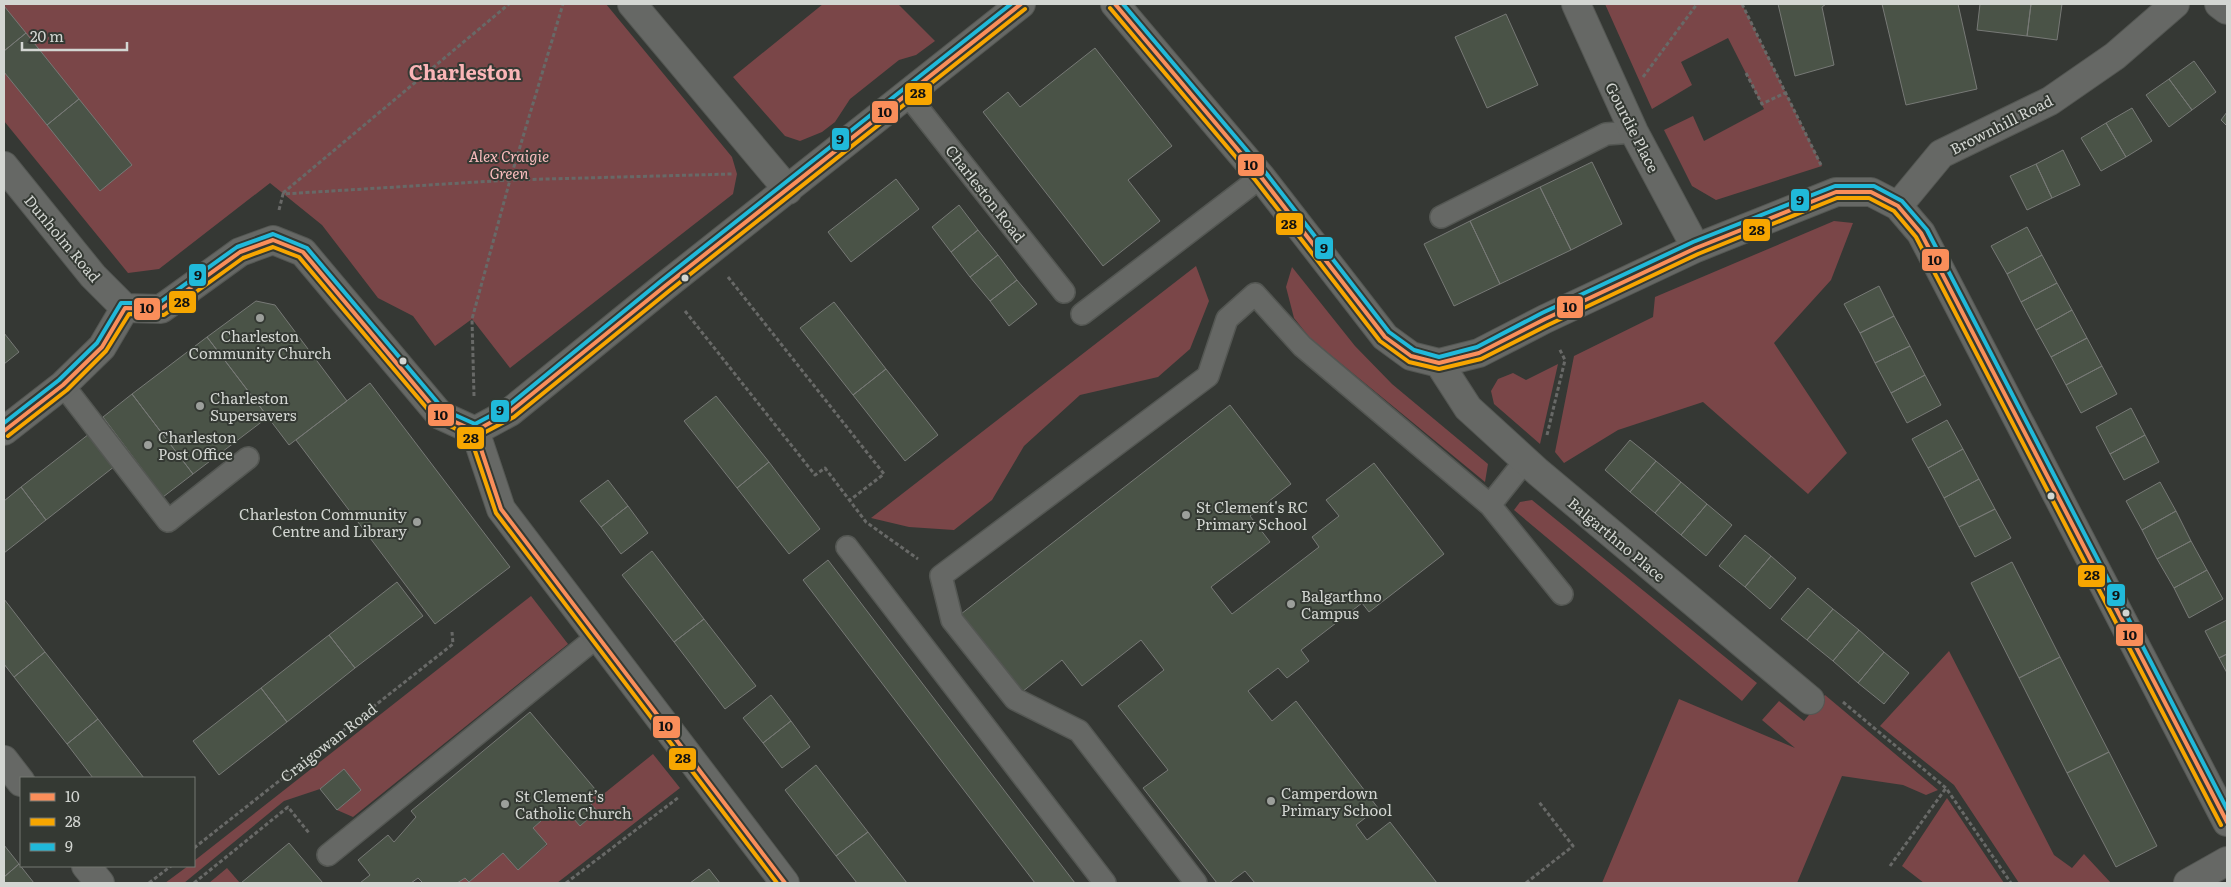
<svg xmlns="http://www.w3.org/2000/svg" width="2231" height="887" viewBox="0 0 2231 887" font-family="Literata,serif">
<rect width="100%" height="100%" fill="#353834"/>
<path fill="#7a4648" d="M4 4H606L732 157 737 174 733 194 510 368 472 319 435 346 413 316 378 298 322 225 270 183 159 269 128 273 4 121Z
M823 4H898L935 41 916 55 899 60 850 99 835 122 822 132 800 141 785 136 733 77Z
M1605 4H1742L1822 166 1716 200 1692 186 1664 130 1693 116 1704 141 1764 109 1728 38 1681 62 1692 85 1652 109Z
M1834 221 1853 223 1831 280 1774 343 1847 453 1808 494 1703 402 1618 430 1564 463 1555 452 1574 356 1653 317 1655 297Z
M1196 266 1209 301 1190 349 1158 377 1080 395 1024 446 992 500 954 530 909 527 871 518Z
M1292 267 1355 346 1392 384 1488 464 1485 482 1310 338 1294 318 1286 287Z
M1558 364 1540 444 1494 404 1491 391 1498 379 1513 373 1526 380Z
M1532 500 1757 683 1742 701 1514 510 1520 502Z
M531 596 568 644 353 817 337 810 361 790 344 769 320 789 284 801 184 883H165L188 866H194V861Z
M1949 651 2054 855 2072 868 2084 854 2111 883H2019L1954 785 1880 726Z
M1825 695 1938 790 1926 795 1903 785 1842 776 1797 883H1602L1679 699 1795 748 1762 720 1779 701 1804 721Z
M653 754 680 788 557 883H457L465 878 469 882 503 853 518 869 547 845 533 828 550 813 557 820 567 811 580 826 597 812 585 797 595 789 601 796Z
M1947 798 2004 883H1924L1902 866Z
M227 868 240 883H209Z"/>
<path fill="#4a5347" stroke="#777976" d="M1778 4H1826L1822 7 1834 65 1795 76Z
M1882 4H1958L1977 89 1906 105Z
M1980 4H2031L2027 36 1977 30Z
M2031 4H2062L2057 40 2027 36Z
M4 6 26 33 4 51Z
M1506 14 1538 85 1487 108 1455 37Z
M26 33 79 99 47 125 4 72V51Z
M1095 48 1172 146 1128 180 1160 221 1103 266 983 112 1008 92 1020 107Z
M2194 61 2216 92 2192 110 2169 79Z
M2169 79 2192 110 2169 127 2146 95Z
M79 99 132 165 100 191 47 125Z
M2132 108 2152 141 2126 157 2106 123Z
M2227 112V126L2221 120Z
M2106 123 2126 157 2101 171 2081 138Z
M2063 150 2080 185 2052 198 2036 164Z
M1592 162 1622 224 1571 250 1540 187Z
M2036 164 2052 198 2027 210 2010 176Z
M896 179 919 209 851 262 828 232Z
M1540 187 1571 250 1500 284 1470 221Z
M959 205 978 230 951 252 932 227Z
M1470 221 1500 284 1454 306 1424 244Z
M2027 227 2042 255 2007 274 1991 246Z
M978 230 998 255 970 277 951 252Z
M998 255 1017 280 990 301 970 277Z
M2042 255 2057 283 2021 302 2007 274Z
M1017 280 1037 304 1009 326 990 301Z
M2057 283 2072 310 2036 330 2021 302Z
M1879 286 1894 316 1860 333 1844 304Z
M256 301 275 305 347 401 289 445 207 337Z
M834 302 886 369 853 395 800 328Z
M2072 310 2087 338 2051 357 2036 330Z
M1894 316 1910 346 1875 363 1860 333Z
M4 333 19 352 4 364Z
M207 337 268 417 193 474 132 394Z
M2087 338 2102 366 2066 385 2051 357Z
M1910 346 1925 375 1891 393 1875 363Z
M2102 366 2117 394 2081 413 2066 385Z
M886 369 938 435 905 461 853 395Z
M1925 375 1941 405 1907 423 1891 393Z
M370 383 510 567 435 624 296 440Z
M132 394 193 474 163 497 103 417Z
M716 396 769 462 737 488 684 421Z
M1230 405 1291 484 1250 516 1270 542 1211 587 1232 614 1319 547 1312 537 1339 516 1326 500 1374 463 1444 554 1369 612 1362 603 1301 650 1309 661 1287 678 1278 668 1248 691 1272 721 1296 701 1378 808 1356 825 1367 840 1390 822 1437 883H1255L1245 871 1229 883H1217L1143 788 1168 770 1118 706 1164 670 1141 640 1082 686 1062 660 1022 692 961 614Z
M2131 408 2145 435 2110 454 2096 427Z
M1947 420 1963 449 1928 468 1912 439Z
M89 434 115 466 46 520 21 487Z
M2145 435 2159 462 2124 480 2110 454Z
M1630 440 1656 461 1630 492 1605 470Z
M1963 449 1979 479 1944 498 1928 468Z
M1656 461 1681 482 1655 513 1630 492Z
M769 462 820 529 789 554 737 488Z
M1979 479 1995 509 1959 527 1944 498Z
M608 480 628 506 601 527 580 501Z
M1681 482 1707 504 1681 535 1655 513Z
M2160 482 2176 511 2142 530 2126 501Z
M21 487 46 520 4 553V501Z
M1707 504 1732 525 1706 556 1681 535Z
M628 506 648 533 621 554 601 527Z
M1995 509 2011 538 1975 557 1959 527Z
M2176 511 2191 541 2157 559 2142 530Z
M1745 535 1771 556 1745 587 1719 566Z
M2191 541 2207 570 2174 588 2157 559Z
M652 551 704 619 674 642 622 575Z
M1771 556 1796 578 1770 609 1745 587Z
M828 560 1075 883H1035L803 580Z
M2012 562 2060 657 2019 678 1971 583Z
M2207 570 2223 599 2189 618 2174 588Z
M397 582 423 616 355 668 329 635Z
M1808 588 1833 609 1807 640 1781 619Z
M4 599 45 652 14 677 4 664Z
M1833 609 1859 630 1833 661 1807 640Z
M704 619 756 686 725 709 674 642Z
M2227 620V654L2219 658 2205 631Z
M1859 630 1884 652 1858 683 1833 661Z
M329 635 355 668 287 722 261 688Z
M45 652 98 719 67 744 14 677Z
M1884 652 1909 673 1884 704 1858 683Z
M2227 654V673L2219 658Z
M2060 657 2109 752 2067 773 2019 678Z
M261 688 287 722 219 775 193 741Z
M771 695 791 721 763 743 743 718Z
M530 712 595 789 585 797 597 811 580 826 567 811 557 820 550 813 533 828 547 844 518 870 503 853 469 882 465 878 457 883H423L418 878 411 883H360L370 875 358 860 388 835 394 842 416 817 411 811Z
M98 719 144 778H93L67 744Z
M791 721 810 747 782 768 763 743Z
M2109 752 2157 846 2116 867 2067 773Z
M816 765 868 832 836 856 785 790Z
M344 769 361 790 337 810 320 789Z
M868 832 907 883H857L836 856Z
M289 843 323 883H241Z
M4 845 19 864 4 877Z
M19 864 34 883H4V877Z
M709 869 720 883H690Z"/>
<g fill="none" stroke-linecap="round" stroke-linejoin="round">
<g stroke="#545753" stroke-width="24">
<path id="lane" d="M907 94 1064 292
M1441 217 1606 134 1634 132
M1082 314 1261 177
M63 385 168 521 248 458
M1490 505 1525 461
M847 547 1105 883
M328 855 598 636
M1196 883 1079 731 1015 699 952 620 941 576 1208 376 1227 319 1255 294 1302 346 1490 505 1562 594"/>
</g>
<g stroke="#545753" stroke-width="30">
<path id="street" d="M632 4 788 190
M1115 4 1261 177 1385 337 1411 356 1439 363 1479 353 1545 319 1696 248 1836 192H1871L1898 206 1921 233 2227 822
M1576 4 1634 132 1696 248
M2219 4 2227 10
M4 166 93 276 125 308
M1898 206 1941 154 2050 101 2115 56 2175 4
M125 308 161 309 240 252 273 240 303 252 440 415 475 431 501 509 785 883
M1439 363 1468 408 1538 472 1810 700
M4 431 63 385 102 347 125 308
M475 431 510 412 665 286 1021 4
M4 760 21 782
M86 866 100 883
M2188 883 2227 861"/>
</g>
<path stroke="#686967" stroke-width="3" stroke-dasharray="4 2.5" stroke-linecap="butt" d="M1742 4 1821 165
M1746 73 1762 104 1785 93
M1643 77 1697 4
M283 193 509 4
M279 210 283 194 510 180 732 174
M728 277 884 474 850 500
M685 311 815 475 825 468 866 522 918 559
M474 396 472 319 510 180 563 4
M1547 435 1565 360 1559 348
M1843 702 1946 788 2011 883
M194 848 453 644 452 632
M1890 866 1946 788
M149 883 171 866
M194 883 288 807 309 833
M566 883 679 797
M1526 883 1573 846 1539 802"/>
<use href="#lane" stroke="#666865" stroke-width="21"/>
<use href="#street" stroke="#666865" stroke-width="28"/>
<g stroke="#343933" stroke-width="8">
<path id="bus-1" d="M1115 4 1261 177 1385 337 1411 356 1439 363 1479 353 1545 319 1696 248 1836 192H1871L1898 206 1921 233 2227 822
M4 431 63 385 102 347 125 308 161 309 240 252 273 240 303 252 440 415 475 431 501 509 785 883
M475 431 510 412 665 286 1021 4"/>
</g>
<g stroke="#343933" stroke-width="8">
<path id="bus-2" d="M1110 8 1256 181 1380 341 1409 362 1439 369 1481 359 1548 325 1698 254 1837 198H1869L1894 211 1916 237 2221 825
M8 436 67 390 106 351 129 314 164 315 243 258 273 247 299 257 436 419 470 436 496 513 777 883
M478 436 514 417 669 291 1025 9"/>
</g>
<g stroke="#343933" stroke-width="8">
<path id="bus-3" d="M1123 4 1266 173 1389 332 1414 350 1439 357 1477 347 1542 313 1693 242 1835 186H1874L1902 201 1927 230 2227 809
M4 423 59 380 97 343 121 303H159L237 247 273 234 307 248 444 410 475 424 507 407 661 281 1011 4"/>
</g>
<use href="#bus-1" stroke="#fa8e5a" stroke-width="4"/>
<use href="#bus-2" stroke="#f7a600" stroke-width="4"/>
<use href="#bus-3" stroke="#20b9da" stroke-width="4"/>
</g>
<g fill="#d3d6d2" stroke="#343933" stroke-width="2">
<circle cx="685" cy="278" r="4.5"/>
<circle cx="403" cy="361" r="4.5"/>
<circle cx="2051" cy="496" r="4.5"/>
<circle cx="2126" cy="613" r="4.5"/>
</g>
<g fill="#9c9f9b" stroke="#343933" stroke-width="2">
<circle cx="260" cy="318" r="5"/>
<circle cx="200" cy="406" r="5"/>
<circle cx="148" cy="445" r="5"/>
<circle cx="1186" cy="515" r="5"/>
<circle cx="417" cy="522" r="5"/>
<circle cx="1291" cy="604" r="5"/>
<circle cx="1271" cy="801" r="5"/>
<circle cx="505" cy="804" r="5"/>
</g>
<g text-anchor="middle" dominant-baseline="central" stroke-width="4" stroke-linejoin="round" paint-order="stroke">
<g font-size="15" fill="#d3d6d2" stroke="#343933">
<text transform="translate(2001 124) rotate(-27)">Brownhill Road</text>
<text transform="translate(1633 127) rotate(63)">Gourdie Place</text>
<text transform="translate(986 193) rotate(52)">Charleston Road</text>
<text transform="translate(63 238) rotate(50)">Dunholm Road</text>
<text transform="translate(1617 539) rotate(40)">Balgarthno Place</text>
<text transform="translate(328 742) rotate(-38)">Craigowan Road</text>
</g>
<g font-size="15" font-style="italic" fill="#f9bcbd" stroke="#343933">
<text x="509" y="155">Alex Craigie<tspan x="509" dy="17">Green</tspan></text>
</g>
<g font-size="15" fill="#d3d6d2" stroke="#343933" text-anchor="start">
<text x="260" y="335" text-anchor="middle">Charleston<tspan x="260" dy="17">Community Church</tspan></text>
<text x="210" y="397">Charleston<tspan x="210" dy="17">Supersavers</tspan></text>
<text x="158" y="436">Charleston<tspan x="158" dy="17">Post Office</tspan></text>
<text x="1196" y="506">St Clement's RC<tspan x="1196" dy="17">Primary School</tspan></text>
<text x="407" y="513" text-anchor="end">Charleston Community<tspan x="407" dy="17">Centre and Library</tspan></text>
<text x="1301" y="595">Balgarthno<tspan x="1301" dy="17">Campus</tspan></text>
<text x="1281" y="792">Camperdown<tspan x="1281" dy="17">Primary School</tspan></text>
<text x="515" y="795">St Clement’s<tspan x="515" dy="17">Catholic Church</tspan></text>
</g>
<g font-size="20" font-weight="bold" fill="#fab5b7" stroke="#343933">
<text x="465" y="71">Charleston</text>
</g>
</g>
<g stroke="#343933" stroke-width="2">
<rect x="904" y="82" width="29" height="24" rx="5" fill="#f7a600"/>
<rect x="871" y="100" width="28" height="24" rx="5" fill="#fa8e5a"/>
<rect x="831" y="127" width="19" height="24" rx="5" fill="#20b9da"/>
<rect x="1237" y="153" width="28" height="24" rx="5" fill="#fa8e5a"/>
<rect x="1790" y="188" width="20" height="24" rx="5" fill="#20b9da"/>
<rect x="1275" y="212" width="29" height="24" rx="5" fill="#f7a600"/>
<rect x="1742" y="218" width="29" height="24" rx="5" fill="#f7a600"/>
<rect x="1314" y="236" width="20" height="24" rx="5" fill="#20b9da"/>
<rect x="1921" y="248" width="29" height="24" rx="5" fill="#fa8e5a"/>
<rect x="188" y="263" width="19" height="24" rx="5" fill="#20b9da"/>
<rect x="168" y="290" width="29" height="24" rx="5" fill="#f7a600"/>
<rect x="1556" y="295" width="28" height="24" rx="5" fill="#fa8e5a"/>
<rect x="133" y="297" width="28" height="24" rx="5" fill="#fa8e5a"/>
<rect x="490" y="399" width="20" height="24" rx="5" fill="#20b9da"/>
<rect x="427" y="403" width="28" height="24" rx="5" fill="#fa8e5a"/>
<rect x="456" y="426" width="29" height="24" rx="5" fill="#f7a600"/>
<rect x="2077" y="564" width="29" height="24" rx="5" fill="#f7a600"/>
<rect x="2106" y="583" width="20" height="24" rx="5" fill="#20b9da"/>
<rect x="2115" y="623" width="29" height="24" rx="5" fill="#fa8e5a"/>
<rect x="652" y="715" width="29" height="24" rx="5" fill="#fa8e5a"/>
<rect x="668" y="747" width="29" height="24" rx="5" fill="#f7a600"/>
</g>
<g font-size="14" text-anchor="middle" font-weight="bold" fill="#111">
<text x="918" y="98">28</text>
<text x="885" y="117">10</text>
<text x="840" y="144">9</text>
<text x="1251" y="170">10</text>
<text x="1800" y="205">9</text>
<text x="1289" y="229">28</text>
<text x="1757" y="235">28</text>
<text x="1324" y="253">9</text>
<text x="1935" y="265">10</text>
<text x="198" y="280">9</text>
<text x="182" y="307">28</text>
<text x="1570" y="312">10</text>
<text x="147" y="313">10</text>
<text x="500" y="415">9</text>
<text x="441" y="420">10</text>
<text x="471" y="443">28</text>
<text x="2092" y="580">28</text>
<text x="2116" y="600">9</text>
<text x="2130" y="640">10</text>
<text x="666" y="731">10</text>
<text x="683" y="763">28</text>
</g>
<rect width="2231" height="887" fill="none" stroke="#d3d6d2" stroke-width="10"/>
<rect x="20" y="777" width="175" height="90" fill="#343933" stroke="#747873"/>
<rect x="30" y="793" width="25" height="8" fill="#fa8e5a" stroke="#747873"/>
<text x="65" y="802" font-size="15" fill="#d3d6d2">10</text>
<rect x="30" y="818" width="25" height="8" fill="#f7a600" stroke="#747873"/>
<text x="65" y="827" font-size="15" fill="#d3d6d2">28</text>
<rect x="30" y="843" width="25" height="8" fill="#20b9da" stroke="#747873"/>
<text x="65" y="852" font-size="15" fill="#d3d6d2">9</text>
<path d="M22 42v8h105v-8" fill="none" stroke="#d3d6d2" stroke-width="2.5"/>
<text x="30" y="42" font-size="15" fill="#d3d6d2" stroke="#343933" stroke-width="4" paint-order="stroke">20 m</text>
</svg>
